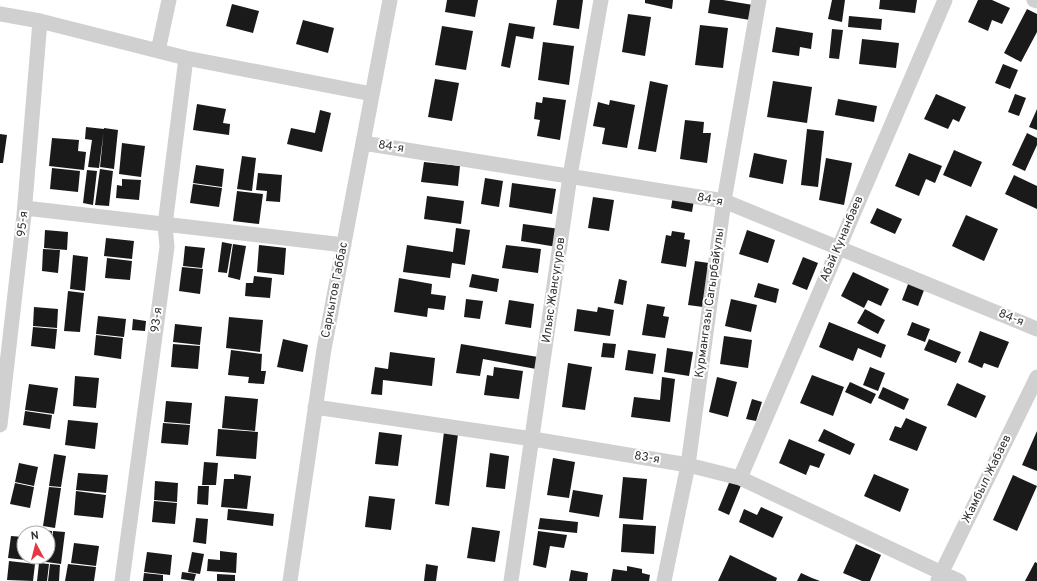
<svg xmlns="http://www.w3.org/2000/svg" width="1037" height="581" viewBox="0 0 1037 581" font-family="Overpass,sans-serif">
<rect width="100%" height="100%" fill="#fff"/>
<path fill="#1a1a1a" d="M447 0H478L475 17 445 12Z
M557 0H583L579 29 553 25Z
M645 0H673L672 9 645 3Z
M710 0H723L753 5 750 20 708 13Z
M832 0H845L842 22 828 19Z
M880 0H917L915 13 879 9Z
M978 0H992L1010 8 1002 24 992 20 988 31 968 22Z
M232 4 259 11 253 33 226 26Z
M1027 9 1037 14V32L1021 62 1004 53Z
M628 14 651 17 645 56 622 52Z
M849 16 882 19 881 30 848 27Z
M303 20 334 28 328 53 296 44Z
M509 23 535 27 533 39 516 36 510 68 501 66Z
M700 25 728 28 723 68 695 65Z
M442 26 473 31 466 70 435 65Z
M776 27 813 33 811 49 800 47 799 56 772 52Z
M832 29 843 30 839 59 829 58Z
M862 39 899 43 896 68 859 64Z
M543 42 574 46 569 85 538 80Z
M1003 64 1018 70 1010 89 995 83Z
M435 79 459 83 452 121 428 117Z
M650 81 668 85 656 152 638 149Z
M773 81 812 87 807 123 767 117Z
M936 94 966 107 959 122 953 119 948 129 924 119Z
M1015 94 1026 98 1019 116 1008 112Z
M543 97 566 100 560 140 537 136 540 120 534 119 536 102 542 103Z
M838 99 877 106 874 122 835 115Z
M610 100 635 105 627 148 602 144 605 128 593 126 598 102 609 105Z
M197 104 226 109 223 123 230 124 229 135 193 130Z
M1037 109V130L1029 127Z
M320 110 331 113 322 152 287 144 291 128 315 133Z
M685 120 704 122 703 133H711L707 163 680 159Z
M86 127 104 129 99 168 88 167 92 140 85 139Z
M104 128 118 130 114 169 100 167Z
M807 129 824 131 818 187 801 185Z
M1027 133 1037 138V145L1025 171 1012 165Z
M0 134 7 135 3 163H0Z
M52 138 79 140 78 151 86 152 84 170 49 166Z
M122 143 145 146 141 177 119 174Z
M954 150 982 162 971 187 943 175Z
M754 153 787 160 783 184 749 177Z
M909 153 942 166 935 183 926 179 919 196 895 186Z
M242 156 256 158 252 191 237 189Z
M826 158 852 163 844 205 819 200Z
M424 162 460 166 458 186 421 182Z
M196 165 224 169 222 187 193 183Z
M52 168 80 171 78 192 50 189Z
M100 169 113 171 109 206 95 205Z
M87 170 97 171 93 205 83 203Z
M258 173 282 175 280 202 266 201 267 191 256 190Z
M1014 175 1037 186V209L1005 194Z
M485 178 503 181 499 207 481 204Z
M122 179 141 180 139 200 116 198 117 185 122 186Z
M512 183 556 189 552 214 509 207Z
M193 184 222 188 219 207 190 203Z
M237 191 263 194 259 224 233 221Z
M427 196 464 201 461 224 424 219Z
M673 196 694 200 692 212 671 208Z
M593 197 614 200 609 231 588 228Z
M877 208 902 219 895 234 870 223Z
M966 215 998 229 984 261 952 246Z
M523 224 560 229 557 247 521 241Z
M456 228 470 230 465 265 452 263 450 278 403 272 407 245 453 252Z
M45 230 68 232 67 250 44 248Z
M747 230 775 240 768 263 739 254Z
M672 231 685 233 684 239 690 240 686 267 661 263 666 235 671 236Z
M106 238 134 241 132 259 104 256Z
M222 242 232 244 227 273 218 272Z
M233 244 246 246 240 280 228 277Z
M259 245 286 248 284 275 257 272Z
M506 245 541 249 538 273 502 268Z
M185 246 205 248 202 268 183 266Z
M43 249 60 250 58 273 42 271Z
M73 255 88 257 85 291 70 289Z
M803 257 818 263 807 290 792 284Z
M107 258 132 261 130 280 105 278Z
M695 261 709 263 703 307 688 305Z
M182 267 203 269 200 294 179 291Z
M853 272 889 289 881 306 868 300 864 308 841 296Z
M472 274 499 279 497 292 469 287Z
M254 276 272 278 270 298 245 296 246 283H253Z
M399 278 432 284 431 294 446 296 444 310 428 308 427 317 394 312Z
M619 279 627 281 623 305 614 303Z
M910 279 926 285 918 306 902 300Z
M758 283 779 289 776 303 754 297Z
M68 291 84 293 80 332 64 331Z
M466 299 483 301 480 319 464 317Z
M731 299 757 305 751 332 725 326Z
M509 300 534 304 531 328 505 324Z
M647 304 665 307 663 316 669 317 665 338 642 335Z
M34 307 58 309 57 328 33 326Z
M598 307 614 310 610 336 574 331 577 309 597 312Z
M865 309 885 320 878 334 857 323Z
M98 316 126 319 124 337 96 334Z
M229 317 263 320 260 352 226 348Z
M133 319 146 321 145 331 132 330Z
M829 322 886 345 881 358 858 348 853 361 819 347Z
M912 322 930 329 925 342 907 335Z
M175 324 202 327 200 345 173 342Z
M33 327 57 329 55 349 31 346Z
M980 331 1009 342 998 368 984 363 982 368 968 362Z
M96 335 123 338 121 359 94 355Z
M724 336 752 340 748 368 720 364Z
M283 339 308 345 303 372 277 367Z
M929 339 961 352 956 363 924 350Z
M603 343 616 344 614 358 601 357Z
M173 344 200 346 198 369 171 367Z
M461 344 538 357 536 369 483 359 480 376 456 373Z
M667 348 693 352 689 376 664 372Z
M231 350 262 354 261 371H266L264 384 248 383 249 377 228 375Z
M628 350 656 354 653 374 625 370Z
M390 352 435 358 432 386 383 380 382 395 371 394 375 367 388 369Z
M568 363 592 367 585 410 562 407Z
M494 367 523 371 519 399 484 395 487 375 493 376Z
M870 367 885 373 878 391 863 385Z
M812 375 844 387 833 416 800 403Z
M75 376 99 378 96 408 73 406Z
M662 377 675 379 670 422 631 417 634 397 660 400Z
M717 377 737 382 728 417 709 412Z
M850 382 876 394 871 404 845 392Z
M957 383 986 396 976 418 947 405Z
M29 384 58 388 54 414 25 410Z
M883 387 909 399 904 410 878 398Z
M225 396 258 399 255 431 222 428Z
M752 399 762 402 756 421 746 419Z
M166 401 192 403 190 424 164 422Z
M25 411 52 415 50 429 23 425Z
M906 418 927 427 917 451 889 440 895 426 901 428Z
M68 420 98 423 95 449 65 445Z
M163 423 190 425 188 445 161 443Z
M218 429 258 432 256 459 216 456Z
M824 429 855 444 850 455 818 441Z
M1037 431V471L1022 465Z
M379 432 402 435 398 466 375 464Z
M444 432 458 434 449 506 435 504Z
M789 439 825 454 819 468 810 465 806 475 779 463Z
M490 453 509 456 505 489 486 487Z
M54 454 66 456 61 487 49 486Z
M553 458 575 462 569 498 547 495Z
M204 462 218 463 216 485H202Z
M19 463 38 467 34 486 15 482Z
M78 473 108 475 106 493 76 490Z
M234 474 251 476 247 509 221 507 224 479H234Z
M874 474 909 489 900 512 864 496Z
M1013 475 1037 486 1017 531 993 520Z
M623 477 647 479 643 520 619 518Z
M731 478 742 483 729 515 718 510Z
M155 481 178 483 177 502 154 500Z
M15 483 34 487 30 508 10 504Z
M198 486H209L208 505 197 504Z
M49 487 61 488 55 528 43 526Z
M573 490 603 495 599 517 569 512Z
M76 491 106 495 103 518 74 515Z
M369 496 395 499 391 530 365 527Z
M154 501 177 503 175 524 152 522Z
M761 507 783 517 773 538 739 522 744 509 757 515Z
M228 509 274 514 273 526 227 520Z
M196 518 208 519 206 544 193 542Z
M540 518 578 522 577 533 538 529Z
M623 524 656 526 654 554 621 552Z
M472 527 500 531 495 562 467 558Z
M43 530 52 531 50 558 53 531 65 532 61 564 39 561 40 557H48V533H42Z
M538 531 567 535 564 548 550 546 546 568 533 565Z
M11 536 24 537V557H35L34 561 8 558Z
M74 543 99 546 96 566 71 563Z
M856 544 881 555 870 581H862L843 573Z
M220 551 237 553 236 573 207 571 208 559 220 560Z
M147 552 172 555 170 575 144 572Z
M192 552 204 554 200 574 188 572Z
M730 555 777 578 776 581H718Z
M9 561 35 564 33 581 7 580Z
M1035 562 1037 563V581H1025Z
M39 563 49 564 47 581H37Z
M50 564 60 565 59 581H48Z
M68 564 96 567 94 581H65Z
M426 564 438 566 436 581H424Z
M627 566 642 569V573L650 575 649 581H611L613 569 627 571Z
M571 570 588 573 587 581H569Z
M182 572 196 574 194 581 181 579Z
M144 573 163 575V581H143Z
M801 573 812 578 820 581H797Z
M217 574 235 575V581H217Z"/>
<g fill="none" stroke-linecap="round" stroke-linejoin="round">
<path stroke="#d0d0d0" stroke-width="15" d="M1034 0 1037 1
M0 14 40 21 186 58 372 94
M158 51 169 0
M363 143 724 201 1037 329
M25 208 344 245
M315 407 533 439 688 465 740 478 959 581
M0 425 24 215 40 21
M740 478 945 0
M938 580 1037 377
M122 581 167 247 165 225 186 58
M290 581 324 349 390 0
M511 581 570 176 601 0
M664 581 688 465 724 201 759 0"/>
</g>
<g text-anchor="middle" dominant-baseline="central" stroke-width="4" stroke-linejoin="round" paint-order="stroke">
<g font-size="12" fill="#333" stroke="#fff">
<text transform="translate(391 147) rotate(9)">84-я</text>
<text transform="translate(710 200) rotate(11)">84-я</text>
<text transform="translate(23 224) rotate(-84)">95-я</text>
<text transform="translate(842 239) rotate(-67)">Абай Кунанбаев</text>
<text transform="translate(335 290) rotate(-79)">Саркытов Габбас</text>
<text transform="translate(554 290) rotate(-82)">Ильяс Жансугуров</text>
<text transform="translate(710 303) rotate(-82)">Курмангазы Сагырбайулы</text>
<text transform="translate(1011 318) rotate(22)">84-я</text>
<text transform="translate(157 320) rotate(-82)">93-я</text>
<text transform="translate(647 458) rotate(9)">83-я</text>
<text transform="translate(987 479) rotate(-64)">Жамбыл Жабаев</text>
</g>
</g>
<g transform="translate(36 545) rotate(353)"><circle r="19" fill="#ffffff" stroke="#adadad"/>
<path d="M0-3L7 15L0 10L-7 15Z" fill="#e63946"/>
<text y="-6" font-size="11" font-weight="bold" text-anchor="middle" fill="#333333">N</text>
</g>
</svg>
